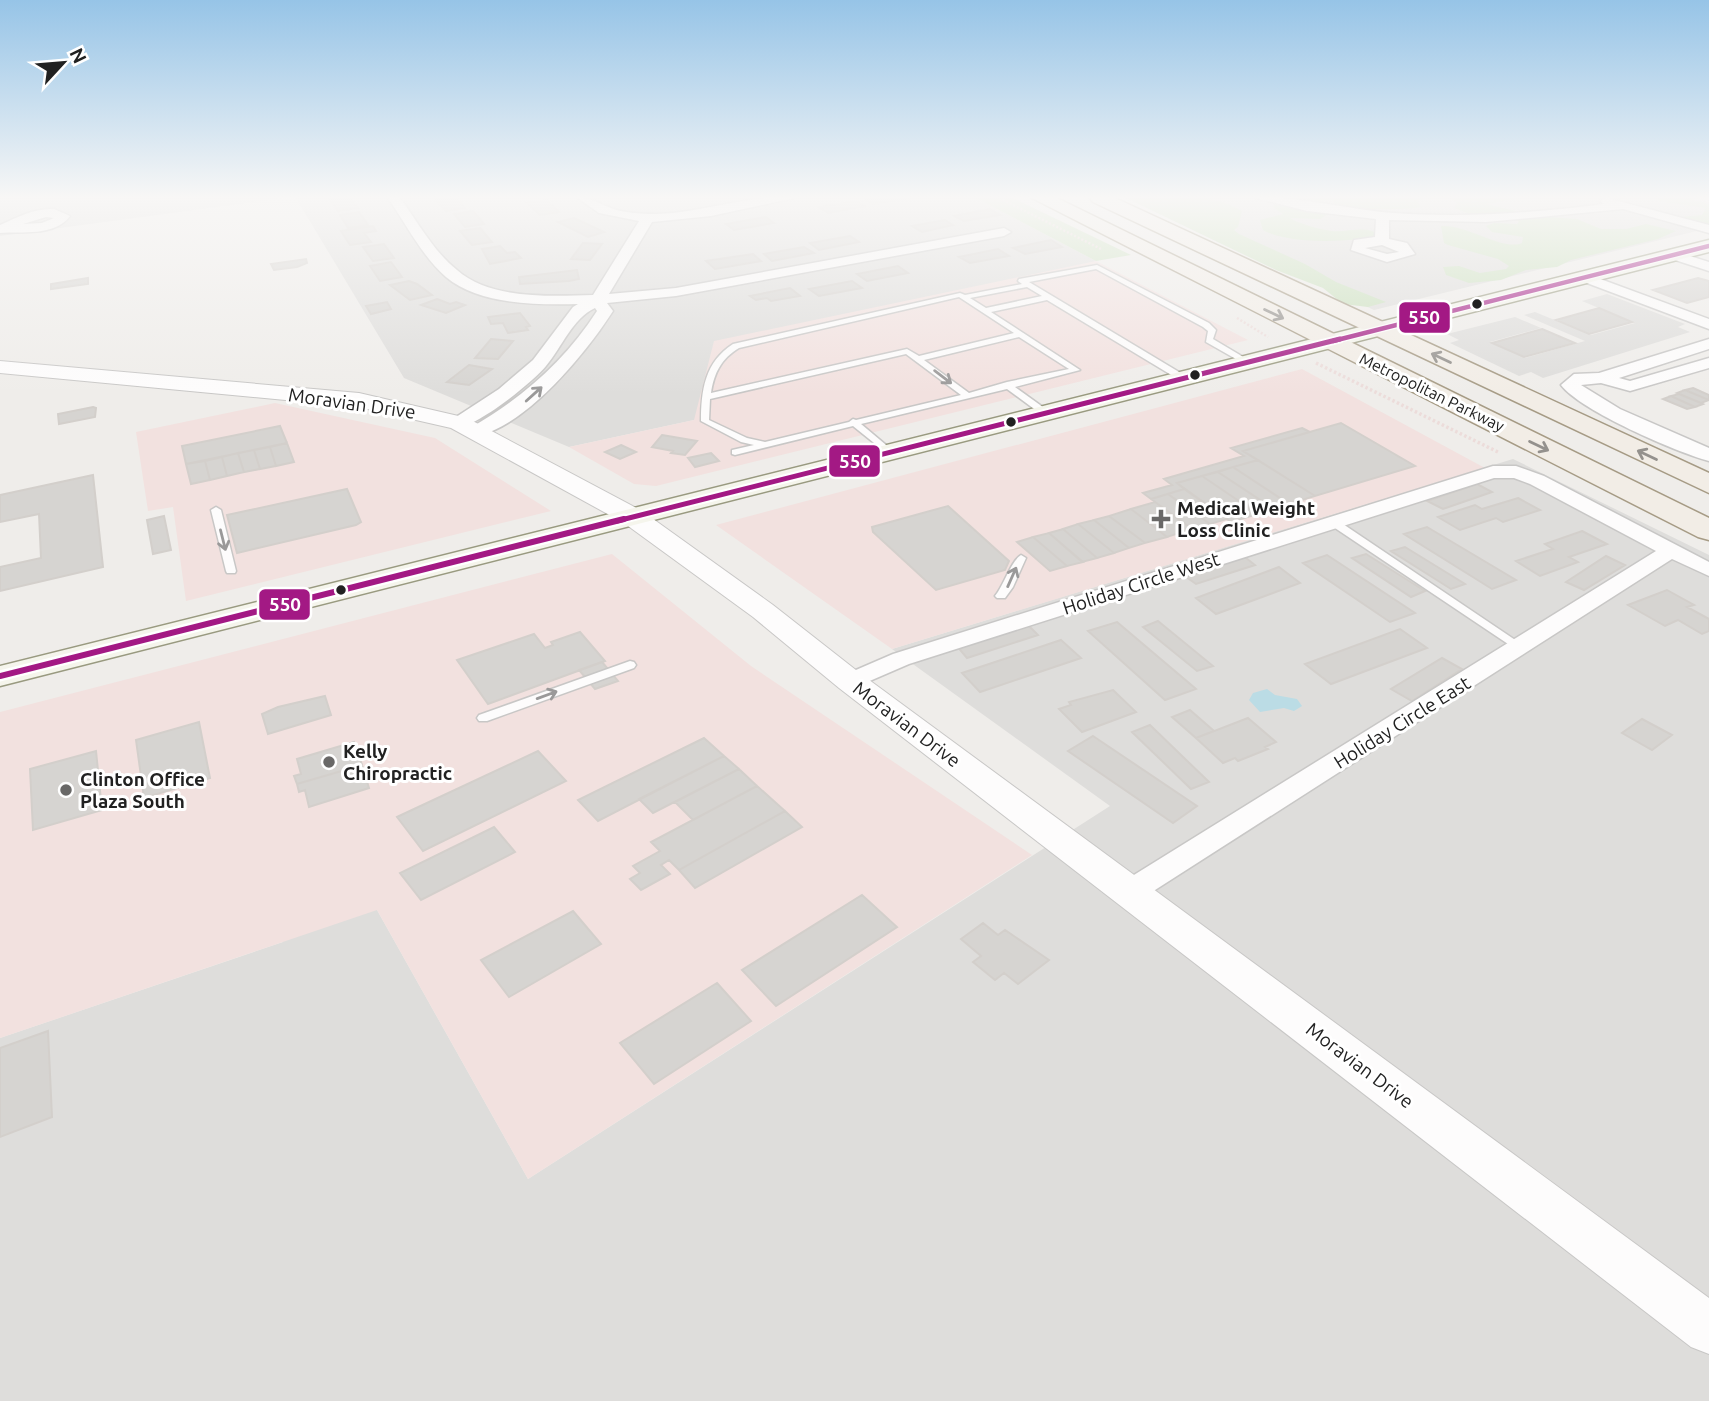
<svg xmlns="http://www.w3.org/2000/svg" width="1709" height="1401" viewBox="0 0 1709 1401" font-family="Ubuntu,sans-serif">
<rect width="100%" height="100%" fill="#efedea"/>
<path fill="#dedddb" d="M0 198H283L0 236Z
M296 198H976L1096 261 694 420 569 447 404 378Z
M1134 198H1695L1709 202V228L1374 310Z
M1607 294 1685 324 1678 327 1690 332 1543 378 1531 372 1519 376 1450 343 1459 340 1447 334 1515 317 1541 328 1490 342 1525 358 1585 341 1524 315 1535 312 1591 335 1635 323 1582 301Z
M1513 459 1709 555V1401H0V1038L283 942 235 776 377 910 528 1179 1110 806 892 649Z"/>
<path fill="#f2e1df" d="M1096 261 1248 340 656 486 634 484 569 447 694 420 714 341Z
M1302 369 1485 468 892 649 716 525Z
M275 403 435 438 551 511 186 601 173 507 148 511 136 432Z
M612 554 751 666 1032 855 528 1179 377 910 0 1038V712Z"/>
<path fill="#cae0bd" d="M976 198H1013L1131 255 1096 261Z
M1126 198C1162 198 1210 191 1242 211L1238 227 1234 230 1239 234 1305 264 1336 282 1386 302 1368 307 1343 304 1323 288 1276 270Z
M1288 198H1423L1418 201 1420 207C1413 210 1345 210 1339 207 1336 205 1334 202 1331 200L1307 203Z
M1450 198H1521L1486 204 1536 216 1577 219 1601 229H1626L1646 224 1676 231 1658 239 1571 260 1557 267 1526 270 1501 280 1469 283 1446 275 1443 267 1459 266 1480 273 1506 269 1509 266 1498 259 1448 245 1444 243 1441 226C1467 224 1502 251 1522 243L1523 237 1492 232 1486 226 1494 223 1517 224 1519 221 1475 216 1454 208 1457 203Z
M1658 198H1687L1709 204V226L1672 218 1702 215 1706 208 1658 201Z
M1275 205 1328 214 1320 219 1290 218C1297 223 1321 230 1332 231 1347 233 1368 224 1380 236 1351 242 1289 245 1263 230L1260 220 1283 214 1273 207Z"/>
<path fill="#bbdce5" d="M1267 689 1275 695 1297 699 1302 706 1294 711 1284 708 1260 712 1249 700 1253 693Z"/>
<path fill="#d6d4d1" stroke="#d3cfcb" stroke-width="2" d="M350 198 358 208 338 211 330 199Z
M456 198 465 208 446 211 435 199Z
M873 198H910L873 204 865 199Z
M546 200 559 212 540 215 527 203Z
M856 201 865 206 828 213 819 207Z
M990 209 1000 215 964 221 954 216Z
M473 211 484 224 465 227 454 214Z
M359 212 368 225 348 228 340 215Z
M766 217 774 223 734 230 726 224Z
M574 218 604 232 588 237 558 222Z
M945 220 953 225 922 232 912 226Z
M373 226 376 231 364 233 371 242 350 245 341 231Z
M480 228 492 242 472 245 460 231Z
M850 236 859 242 819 250 810 243Z
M1051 240 1062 247 1025 254 1013 248Z
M583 243 602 244 590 260 571 259Z
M384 244 394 258 373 261 363 247Z
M500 246 507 253 515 252 521 258 490 264 482 249Z
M804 247 814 253 772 261 764 254Z
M998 249 1009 256 970 263 959 257Z
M753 254 761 261 715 269 706 261Z
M306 259 307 263 297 267 274 270 271 264Z
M391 262 402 277 380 281 370 266Z
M898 266 908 273 867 281 857 274Z
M577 270 579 279 569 281 520 284 519 277Z
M88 278V284L51 289V284Z
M1698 278 1709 281V297L1687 303 1653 290Z
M409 281 417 284 432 295 410 300 390 285Z
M852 281 862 288 819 296 809 289Z
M790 288 800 296 771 301 767 298 756 300 750 296Z
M437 299 450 304 456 302 465 305 446 313 421 305Z
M387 302 391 309 371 314 366 306Z
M1599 308 1632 322 1589 334 1556 320Z
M520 313 530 326 526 327 528 330 508 333 503 323 491 324 488 317Z
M1542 329 1575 343 1524 357 1492 343Z
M491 339 513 341 498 359 475 358Z
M469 365 492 369 469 385 447 382Z
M1693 388 1709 395V400L1685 390Z
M1685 390 1709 400 1701 403 1677 393Z
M1679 394 1701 403 1703 404 1695 407 1671 396Z
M1671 396 1695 407 1687 409 1663 399Z
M93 407 96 408 95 417 59 424 58 414Z
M1341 423 1415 466 1315 496 1243 451Z
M280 426 287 443 186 464 182 446Z
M1302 428 1310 432 1243 451 1258 460 1177 483 1184 489 1151 499 1143 493 1172 485 1164 479 1244 456 1231 448Z
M662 435 697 441 685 455 671 453 673 451 652 447Z
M287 443 294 462 276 466 270 447Z
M621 445 636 452 620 459 605 452Z
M270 447 276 466 260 469 254 450Z
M254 450 260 469 244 472 238 453Z
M238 453 244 472 227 476 222 457Z
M711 453 719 461 695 467 688 458Z
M222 457 227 476 210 480 205 461Z
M1258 460 1315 496 1289 504 1233 467Z
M205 461 210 480 191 484 186 464Z
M1233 467 1289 504 1274 509 1218 472Z
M1218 472 1274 509 1258 514 1202 476Z
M93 475 103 567 0 591V567L41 558 39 514 0 522V495Z
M1202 476 1258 514 1231 522 1177 483Z
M1477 484 1492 492 1443 509 1427 501Z
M347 489 361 522 356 525 237 553 227 515Z
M1184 489 1227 519 1210 524 1168 494Z
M1168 494 1210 524 1192 529 1151 499Z
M1518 498 1540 510 1503 522 1496 518 1460 530 1438 517 1475 505 1482 509Z
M1155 502 1192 529 1167 537 1131 509Z
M948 506 1009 561 1005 570 936 590 873 532 872 527Z
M1131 509 1167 537 1145 543 1109 516Z
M164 516 171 550 153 554 147 520Z
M1109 516 1145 543 1129 548 1094 520Z
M1094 520 1129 548 1114 553 1078 524Z
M1078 524 1114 553 1097 558 1063 529Z
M1427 527 1516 580 1492 589 1404 534Z
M1063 529 1097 558 1082 562 1049 533Z
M1582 531 1607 544 1569 557 1578 562 1540 576 1516 561 1553 549 1545 544Z
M1049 533 1083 562 1067 566 1033 537Z
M1033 537 1067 566 1050 571 1017 542Z
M1405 547 1465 584 1451 589 1391 551Z
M1241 554 1255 565 1196 584 1182 574Z
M1366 554 1425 591 1411 597 1352 558Z
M1327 555 1415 613 1390 622 1303 563Z
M1606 556 1625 565 1584 590 1566 582Z
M1279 567 1300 583 1216 614 1196 598Z
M1667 590 1694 605 1687 607 1709 619V631L1702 634 1678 620 1665 626 1628 605Z
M1158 621 1213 666 1197 671 1143 627Z
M1117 622 1196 689 1165 700 1088 631Z
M1026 623 1038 635 967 658 956 645Z
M1400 629 1427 648 1331 684 1305 664Z
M580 632 605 661 488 704 457 660 534 634 545 648 553 645 551 642Z
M1061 640 1081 658 980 692 962 673Z
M1442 658 1462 669 1412 701 1391 689Z
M602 662 618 681 595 689 579 670Z
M1113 690 1136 712 1082 732 1059 709 1071 705 1069 702Z
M325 696 331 715 268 734 262 714 278 707Z
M1190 710 1214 731 1196 738 1172 717Z
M1248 718 1276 742 1265 747 1268 749 1238 761 1235 758 1223 763 1196 738Z
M1642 719 1672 735 1652 750 1622 733Z
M199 722 210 778 144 798 136 740Z
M1150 725 1209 782 1191 789 1132 732Z
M1093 736 1197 806 1173 823 1068 751Z
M704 738 724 756 598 821 578 800Z
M354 742 362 765 297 784 294 776 301 774 297 759Z
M96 751 102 810 33 830 30 769Z
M538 751 566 781 423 851 397 817Z
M724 756 739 769 653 813 639 799Z
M362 765 369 788 309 807 305 790 299 792 297 784Z
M739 769 757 786 693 820 675 802Z
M757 786 785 811 679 870 669 860 661 865 670 874 641 890 630 879 640 873 633 866 660 851 651 842Z
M785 811 802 827 695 888 679 870Z
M494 827 515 852 421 900 400 873Z
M862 895 897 927 776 1006 742 970Z
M573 911 601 944 509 997 481 960Z
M983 923 998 935 1005 930 1049 960 1018 984 1004 973 995 980 973 962 981 956 961 939Z
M717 983 751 1021 654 1084 620 1043Z
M48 1031 52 1117 0 1137V1048Z"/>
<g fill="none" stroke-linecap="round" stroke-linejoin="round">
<g stroke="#c8c7c6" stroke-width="3">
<path id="service" d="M1097 265 1209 323 1216 330 1213 339 1250 361 1243 363 1206 342 1208 331 1203 327 1096 269 1029 282 1184 375V379H1178L1047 300 991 312 1080 370 1015 387 1047 410V414H1041L1007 389 861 424 892 450V454L889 455 853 426 735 455 732 454V450L754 445 741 442 701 421C701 390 705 362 733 344L960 293 965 295 1022 284 1018 281 1019 279ZM1027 287 1042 296 986 308 970 298ZM959 297 1014 333 919 356 907 349 711 393C714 373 721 359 739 348ZM1019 337 1069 369 1007 382 969 393 924 360ZM906 354 961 395 856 420 853 419 849 422 765 442 747 438 709 420 710 399Z
M216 507 221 510 236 571 235 573H227L226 571 211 510Z
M1333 519 1337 520 1527 648 1525 650H1517L1329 524V520Z
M1021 555 1026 558 1013 587 1005 598H997L995 596C1004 585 1011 561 1021 555Z
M630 661 634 662 636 665 634 668 487 721H479L477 718 479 715Z"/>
</g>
<g stroke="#c8c7c6" stroke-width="3">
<path id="minor" d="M388 198H400C418 222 433 251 457 270 491 300 551 296 593 295L639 221 599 213 578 198C592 198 596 202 608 207 622 213 640 214 656 214 702 213 749 194 794 198L711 216 652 222 609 294 676 288 1004 228 1011 232 1004 236 676 296 607 303 613 311C586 353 528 424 478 436L469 431 472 427C523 397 565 361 597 311L595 308C572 319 562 347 546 366 533 382 472 432 453 427L450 423 453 419 499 389 533 360 573 307 578 304C537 305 479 305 446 277 422 256 406 224 388 198Z
M1256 198C1295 195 1352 210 1394 213 1464 218 1534 213 1604 204L1600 201 1607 198 1709 225V233L1623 209 1486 222 1389 220V239L1407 243 1415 254 1387 262 1351 250 1354 240 1375 237 1376 219 1307 211ZM1382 245 1399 252 1387 254 1365 248Z
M54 209 70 216C54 237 22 231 0 233V225C18 217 34 208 54 209ZM46 217 54 218 42 223 23 224Z
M1674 251 1709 262V271L1669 258V252Z
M1584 273 1709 319V329L1579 280 1577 277Z
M1709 339V349L1619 378 1630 381 1709 358V368L1630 391 1601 383 1581 385 1620 409 1709 448V461C1676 452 1581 411 1561 385L1574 374 1599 373Z
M1493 466H1516L1544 476 1709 562V576L1672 559 1141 899 1131 902 1121 899 1117 891 1121 883 1656 551 1530 484 1514 478H1494L909 664 858 686H842L838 681 842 676 893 654Z"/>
</g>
<g stroke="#c8c7c6" stroke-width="2">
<path id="tertiary" d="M0 361 359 393 467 418 642 511 773 605 861 674 1709 1298V1354L1691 1347 839 688 753 617 624 523 451 428 359 407 0 373Z"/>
</g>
<g stroke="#999a80" stroke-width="3">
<path id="secondary" d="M1709 240V252L0 686V666Z"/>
</g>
<g stroke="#a69b85" stroke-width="3">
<path id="primary" d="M1032 198H1057L1709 518V540L1698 537Z
M1090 198H1115L1709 473V493L1093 202Z"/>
</g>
<path stroke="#ecdcda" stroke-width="2.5" stroke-dasharray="2 2" stroke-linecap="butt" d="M999 198 1101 249
M1237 318 1268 337"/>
<path stroke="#ecdcda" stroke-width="3.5" stroke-dasharray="2.5 2.5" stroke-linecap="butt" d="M1316 363 1500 453"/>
<use href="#service" fill="#fdfcfc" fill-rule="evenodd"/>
<use href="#minor" fill="#fdfcfc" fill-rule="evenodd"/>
<use href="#tertiary" fill="#fdfcfc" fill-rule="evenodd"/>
<use href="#secondary" fill="#f5f5ec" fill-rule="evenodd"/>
<use href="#primary" fill="#f2ede6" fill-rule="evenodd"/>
<g stroke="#fff" stroke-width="7">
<path id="bus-1-far2" d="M1333 341 1709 246"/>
</g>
<g stroke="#fff" stroke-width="9">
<path id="bus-1-far1" d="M617 521 1340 339"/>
</g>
<g stroke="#fff" stroke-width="11">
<path id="bus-1" d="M0 676 624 519"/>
</g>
<use href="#bus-1-far2" stroke="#a31984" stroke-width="4.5"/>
<use href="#bus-1-far1" stroke="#a31984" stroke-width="5"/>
<use href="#bus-1" stroke="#a31984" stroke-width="6"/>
</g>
<defs><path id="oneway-shaft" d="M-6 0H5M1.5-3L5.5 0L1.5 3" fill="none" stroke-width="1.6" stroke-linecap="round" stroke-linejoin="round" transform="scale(1.75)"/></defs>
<g stroke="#94918d">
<use href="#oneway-shaft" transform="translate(1274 314) rotate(26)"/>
<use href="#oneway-shaft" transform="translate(1441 358) rotate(-155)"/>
<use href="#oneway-shaft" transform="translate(1539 446) rotate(26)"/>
<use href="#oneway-shaft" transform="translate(1647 455) rotate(-155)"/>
</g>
<g stroke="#9a9999">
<use href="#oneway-shaft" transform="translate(943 377) rotate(37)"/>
<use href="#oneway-shaft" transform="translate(534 394) rotate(-42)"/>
<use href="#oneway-shaft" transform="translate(223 540) rotate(76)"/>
<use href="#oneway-shaft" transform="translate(1012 577) rotate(-66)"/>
<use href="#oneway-shaft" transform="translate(547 695) rotate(-20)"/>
</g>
<linearGradient id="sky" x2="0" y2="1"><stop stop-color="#96c4e7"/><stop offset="0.5" stop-color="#f8f7f6"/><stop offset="1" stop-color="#f8f7f6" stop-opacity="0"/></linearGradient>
<rect width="1709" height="394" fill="url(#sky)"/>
<g fill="#212121" stroke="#fff" stroke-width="2.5">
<circle cx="1477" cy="304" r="6"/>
<circle cx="1195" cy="375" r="6"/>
<circle cx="1011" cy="422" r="6"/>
<circle cx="341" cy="590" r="6"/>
</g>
<g fill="#696867" stroke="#fff" stroke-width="2.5">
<path d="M1157.5 508.5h7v7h7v7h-7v7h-7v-7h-7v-7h7z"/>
<circle cx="329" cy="762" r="7"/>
<circle cx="66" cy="790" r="7"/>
</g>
<g text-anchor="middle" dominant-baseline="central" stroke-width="6" stroke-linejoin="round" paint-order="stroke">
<g font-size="16" fill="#212121" stroke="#fff">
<text transform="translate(1432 392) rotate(26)">Metropolitan Parkway</text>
</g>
<g font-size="19" fill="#212121" stroke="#fff">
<text transform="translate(352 403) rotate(8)">Moravian Drive</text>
<text transform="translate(1141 583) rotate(-18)">Holiday Circle West</text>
<text transform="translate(1402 722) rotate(-32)">Holiday Circle East</text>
<text transform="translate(907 724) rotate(37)">Moravian Drive</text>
<text transform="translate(1360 1065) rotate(37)">Moravian Drive</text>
</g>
<g font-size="19" font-weight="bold" fill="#212121" stroke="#fff" text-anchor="start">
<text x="1177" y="508">Medical Weight<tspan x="1177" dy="22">Loss Clinic</tspan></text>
<text x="343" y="751">Kelly<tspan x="343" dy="22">Chiropractic</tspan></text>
<text x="80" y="779">Clinton Office<tspan x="80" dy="22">Plaza South</tspan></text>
</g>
</g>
<g stroke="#fff" stroke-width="2.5">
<rect x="1398" y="301" width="53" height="33" rx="7" fill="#a31984"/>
<rect x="828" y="444" width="53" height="34" rx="7" fill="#a31984"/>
<rect x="258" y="588" width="53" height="33" rx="7" fill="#a31984"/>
</g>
<g font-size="19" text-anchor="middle" font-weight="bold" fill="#fff">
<text x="1424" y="324">550</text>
<text x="855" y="468">550</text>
<text x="285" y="611">550</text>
</g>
<g transform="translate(63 63) rotate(64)" stroke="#ffffff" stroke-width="5" paint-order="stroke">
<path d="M0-5L12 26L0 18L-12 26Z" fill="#212121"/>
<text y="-10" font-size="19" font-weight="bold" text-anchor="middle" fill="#212121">N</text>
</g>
</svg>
